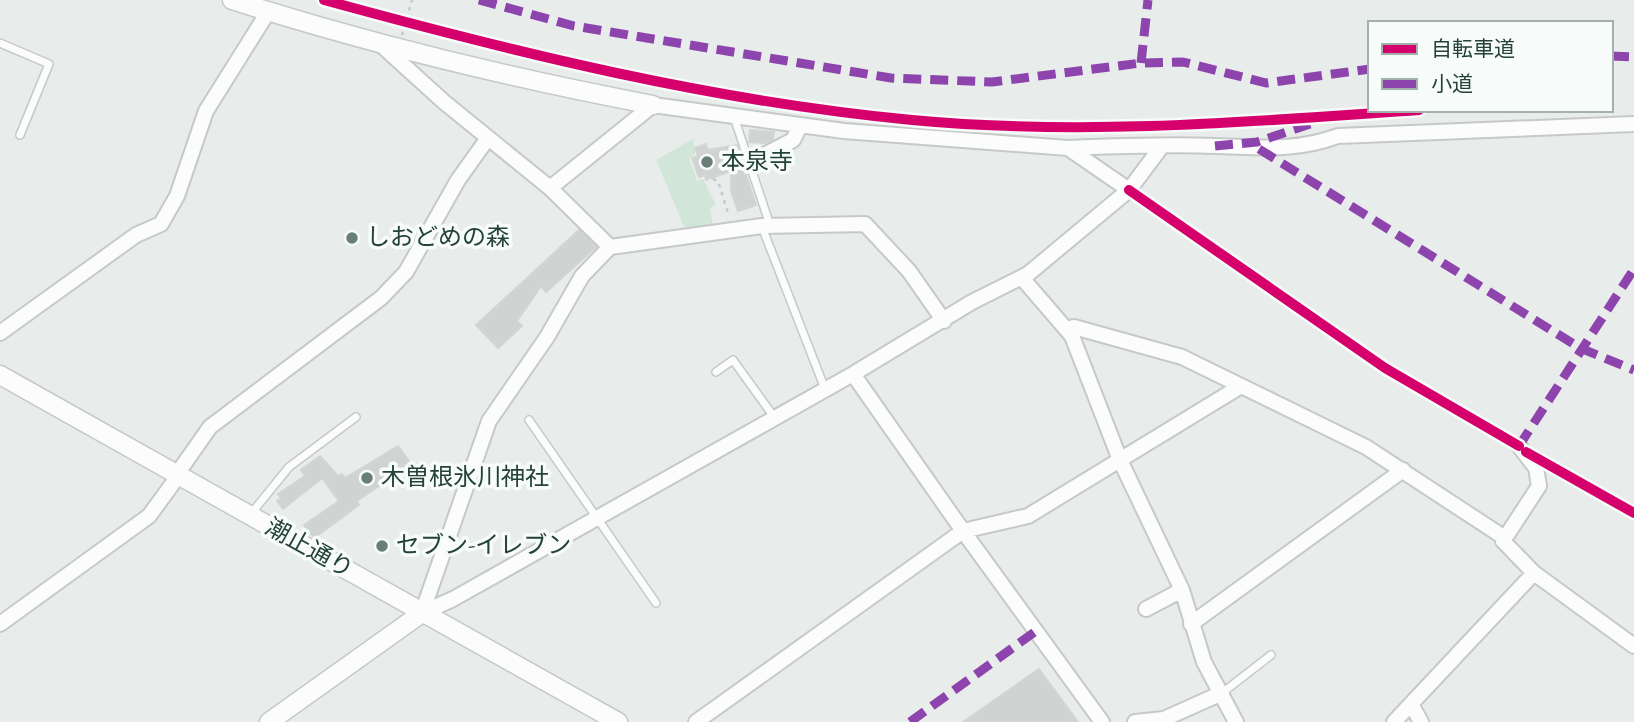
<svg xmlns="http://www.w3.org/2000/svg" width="1634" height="722" viewBox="0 0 1634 722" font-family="'Alegreya Sans','Noto Sans JP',sans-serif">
<rect width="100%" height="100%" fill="#e8edeb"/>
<path fill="#d1e6d8" d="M693 139 695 154 689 158 697 181 703 179 716 205 710 208 713 228 686 231 656 160Z"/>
<path fill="#cfd4d2" stroke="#d1d6d4" stroke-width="2" d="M750 130 774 132 773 139 766 143 749 142Z
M706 144 708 150 737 145 740 167 745 172 756 205 738 211 731 191V171L706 180 705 175 699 177 692 158 698 156 695 148Z
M579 230 596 247 546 292 541 286 517 321 522 326 498 348 476 325Z
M398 446 411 464 357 501 359 505 314 538 304 525 339 501 322 478 283 509 277 501 281 498 278 494 305 476 301 470 320 456 338 476 342 474 345 478Z
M1039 669 1078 722H963Z"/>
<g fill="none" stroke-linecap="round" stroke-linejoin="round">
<g stroke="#c5cac8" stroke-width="10">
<path id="service" d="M0 43 49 64 20 135
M734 117 770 225
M762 227 825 389
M716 372 733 360 774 417
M529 420 656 603
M250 515 289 467 356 417
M1222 693 1271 655"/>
</g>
<g stroke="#c5cac8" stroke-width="18">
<path id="minor" d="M379 43 444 102 550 188 610 247
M1068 148C1117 146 1166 144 1215 146 1260 147 1294 152 1338 136L1634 124
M749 163 793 140 800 126
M550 188 653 105 844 131 1068 148 1129 190
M1022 278 1072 336 1120 460 1182 590 1204 662 1236 722
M1068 329 1074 327 1182 357 1366 447 1505 538 1503 541 1534 573 1634 646
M0 333 136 235 161 224 177 196 206 111 268 12
M853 374 963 531 1102 722
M177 474 210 427 381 298 406 272 458 180 488 138
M1505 538 1539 486 1536 468 1519 446
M1146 609 1182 590
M422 613 453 599 853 374 972 302 1028 274 1129 190 1162 146
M422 613 489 421 547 337 582 276 610 247 762 226 865 224 909 271 944 321
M0 624 149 516 179 475
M1191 624 1403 470
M1411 704 1421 722
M696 722 963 531 1028 516 1241 386
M1135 722 1164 719 1222 693
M1394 722 1534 573"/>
</g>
<g stroke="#c5cac8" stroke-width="21">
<path id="tertiary" d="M232 0C370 44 511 78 653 105
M0 375 618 722
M269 722 422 613"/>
</g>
<path stroke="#c3ccca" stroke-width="2.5" stroke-dasharray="3.5 5" stroke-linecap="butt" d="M402 35 412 0
M713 179 718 181 729 216"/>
<use href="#service" stroke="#fcfcfc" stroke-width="7"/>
<use href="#minor" stroke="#fcfcfc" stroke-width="14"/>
<use href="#tertiary" stroke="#fcfcfc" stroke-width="18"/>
<path stroke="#8e44ad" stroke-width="9" stroke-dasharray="18 9" stroke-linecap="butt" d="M479 0 574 26 891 78 992 82 1141 63 1183 62 1266 83 1370 69
M1611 56 1634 57
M1141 63 1148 0
M1215 146 1257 142 1310 124
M1259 149 1580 348 1634 370
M1519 446 1634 269
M910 722 1036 631"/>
<g stroke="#f7fbf9" stroke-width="15">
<path id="cycleway" d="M324 0C517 53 712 101 912 120 1082 136 1250 122 1419 110
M1129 190 1385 368 1519 446
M1526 452 1634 513"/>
</g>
<use href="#cycleway" stroke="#d6006c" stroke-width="10"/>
</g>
<g fill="#697e78" stroke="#f7fbf9" stroke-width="2.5">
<circle cx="707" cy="162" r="7"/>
<circle cx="352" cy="238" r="7"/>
<circle cx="367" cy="478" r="7"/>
<circle cx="382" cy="546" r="7"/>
</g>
<g text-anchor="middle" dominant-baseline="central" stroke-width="7" stroke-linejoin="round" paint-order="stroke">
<g font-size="24" fill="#24423a" stroke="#f7fbf9" text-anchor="start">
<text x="721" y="162">本泉寺</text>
<text x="366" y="238">しおどめの森</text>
<text x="381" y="478">木曽根氷川神社</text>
<text x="396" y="546">セブン-イレブン</text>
</g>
<g font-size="24" fill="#24423a" stroke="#f7fbf9">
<text transform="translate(309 549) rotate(29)">潮止通り</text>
</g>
</g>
<rect x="1368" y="21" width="245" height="91" fill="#f7fbf9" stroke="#a3b1ad" stroke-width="2"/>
<rect x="1382" y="44" width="35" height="10" fill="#d6006c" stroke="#a3b1ad" stroke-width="2"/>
<text x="1431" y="56" font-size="21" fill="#24423a">自転車道</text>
<rect x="1382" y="79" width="35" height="10" fill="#8e44ad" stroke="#a3b1ad" stroke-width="2"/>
<text x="1431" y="91" font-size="21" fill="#24423a">小道</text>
</svg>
